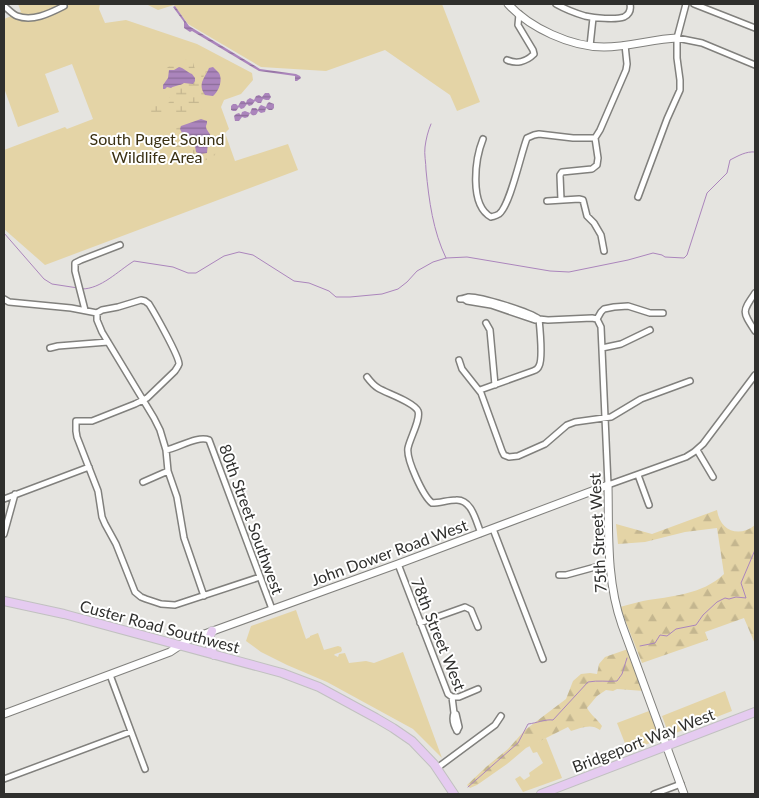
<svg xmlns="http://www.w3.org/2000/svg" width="759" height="798" viewBox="0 0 759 798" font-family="Lato,sans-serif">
<defs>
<pattern id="forest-firs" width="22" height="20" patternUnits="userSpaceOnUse" patternTransform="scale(1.25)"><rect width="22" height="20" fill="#e4d4a6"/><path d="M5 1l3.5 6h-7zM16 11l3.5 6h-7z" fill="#c4b68f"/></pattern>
<pattern id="wetland-marsh" width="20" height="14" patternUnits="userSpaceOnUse" patternTransform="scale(1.25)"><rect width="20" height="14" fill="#e4d4a6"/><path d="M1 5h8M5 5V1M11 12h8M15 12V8" fill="none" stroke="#c4b68f"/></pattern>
<pattern id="water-rules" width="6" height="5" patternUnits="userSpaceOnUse" patternTransform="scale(1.25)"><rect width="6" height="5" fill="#ab85bc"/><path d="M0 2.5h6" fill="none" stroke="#8c6d99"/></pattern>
</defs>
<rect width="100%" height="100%" fill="#e5e4e0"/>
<path fill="#e4d4a6" d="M18 4H100L99 9 105 23 126 20 197 44 252 73 253 80 241 94 224 100 221 107 229 129 225 133 235 161 288 144 298 170 45 265 4 229V150L65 127 67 129 93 119 72 64 45 74 59 112 18 127 4 88V19L21 12Z
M146 4H442L480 102 457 111 450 95 385 50 326 71 261 67 188 24 174 5 158 10Z
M296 610 306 639 310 637V636L318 633 324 650 338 646 341 647 342 650 341 652 335 654 334 655 338 657 339 654 345 653 349 663 366 661 374 663 403 652 442 758 413 729 327 682 287 665 261 652 246 641 251 626Z
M725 691 732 711 673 734 668 732 662 716Z
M649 711 658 733 657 738 653 742 628 751 617 723Z
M546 738 562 778 523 792 515 779 520 776 524 780 530 776 529 773 543 763 537 752 533 753 529 745Z"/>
<path fill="url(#forest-firs)" d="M717 510C720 531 739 538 755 525V595L754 606 755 610V644L744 618 705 632 708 640 642 663 620 607C627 605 635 603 643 601 671 596 702 595 724 574L717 528 685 532 645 542 618 544 616 524 652 534Z
M628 649 644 691 617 689 613 691 606 690 597 696 587 708C591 715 597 719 602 726L600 730C591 723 581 728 571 731L568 727 526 748 507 764 477 785 470 788 467 785 486 767 508 749 525 730 566 699 573 681 581 674 590 673 597 674 599 664 605 657Z"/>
<path fill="url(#wetland-marsh)" d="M188 59H192L197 76H200L206 69 209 68C207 72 202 78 201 82 199 91 205 91 207 97 207 101 204 106 203 109L201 110 200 106 198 105 195 108V112H175L172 110 167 111 164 114 161 112 151 114 149 112V107C156 100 165 109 171 100 168 94 166 92 159 89 157 81 165 77 165 69L175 63Z
M181 126 180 129 189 138 194 140 195 147 200 154 207 153 208 151V143L214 146 216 153 213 158C204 160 196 165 186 166 172 156 171 150 171 134L175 129Z"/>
<path fill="url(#water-rules)" d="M175 6 189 26 260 69 296 74 300 76 301 78 297 81H295V76L259 71 192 31 190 32 184 28V22L173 7Z
M179 67C184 68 187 72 192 74L195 78V81L193 84 184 83C180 86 175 85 171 88L167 87 165 89H163V85L168 78 169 70H174Z
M213 67C215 69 217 71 219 73 223 80 219 91 213 96L205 95C197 84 205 78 209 68Z
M265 93H269L271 97 269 100H266L263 99 261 103H258L255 101 252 105 249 106 247 104 244 108 241 109 239 107 236 111H233L231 110V106L233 104H236L238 106 241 101H244L246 103 247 100 250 98 254 100 256 96 259 95 262 97Z
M269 102 274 104V108L272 110H269L266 108 265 112 261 113 258 111C257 114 256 116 252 115L250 113 248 117 245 118 242 117 239 121H235L234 116 236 114 239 113 241 115 242 112 245 111 250 113 252 108H256L258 110 259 107 261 105 266 107 267 104Z
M201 119 207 121V123L206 126C206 131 210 132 211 137L208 143 207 153 200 154 196 152 194 140 184 137 180 129 181 126Z"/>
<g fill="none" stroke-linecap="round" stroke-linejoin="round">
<path stroke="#ab85bc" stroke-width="1" d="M431 124C428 131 426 139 425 147 424 154 426 163 426 170 429 201 433 231 446 258
M4 233 44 279 52 284 78 288
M82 289C101 289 118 271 134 261L173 267 188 273H196L224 256 239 252 253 255 294 281 309 283 329 291 336 297H350L382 294 398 289 407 282 417 271 433 262 446 258 467 257 550 271 569 272 628 260 653 253 662 255 665 257 684 258 687 255 707 193 727 173 730 160C738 156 746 151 755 152
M640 646 655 643 660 635 667 636 676 629 696 625 703 615 717 602 725 598 729 599 736 597 746 598 741 583 755 550
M468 787 518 743 528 724C537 723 545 719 553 720L588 682C598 680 608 682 617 681L622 674 627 658"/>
<g stroke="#81807d" stroke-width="8">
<path id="street" d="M556 4C565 9 575 13 585 16 594 18 616 20 624 17 630 14 631 9 630 4
M694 4 755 28
M4 6C8 9 12 14 17 16 33 22 50 13 64 6
M677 38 702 43 755 65
M590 46 593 18
M507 60C516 64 526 62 534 54L533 50 518 25 519 14
M483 139C475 159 469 205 491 217 494 216 496 216 499 214 510 206 521 153 527 138L534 135 539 134 573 138H595
M638 197 667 119 680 90V80L677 58V38L686 4
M561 200 560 175 562 172 592 169 597 165 598 158 595 138 600 130 626 70 627 64 625 45
M547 201 579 199 583 200 587 216 594 223 601 235 604 251
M755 293C742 312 742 311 755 331
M4 299 9 302 71 308 97 313 102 310 118 307 141 300 145 301 149 304C154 312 179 356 179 364 178 367 176 369 175 371L147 398 135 404 92 421H76V431L77 437 98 491 102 517 105 524 116 544 135 592 141 597 146 599 161 604 175 605 260 577
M460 299C463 299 465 298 468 297 479 296 530 312 539 319
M464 299 467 301 491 305 535 320 539 319 548 320 592 318 597 319
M85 310 75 271V263L81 260 120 245
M97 313V320L102 332 154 418 160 430 166 450 168 471 177 497 184 538 204 596
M597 319 601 327 608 485 686 457 694 452 703 444 755 375
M597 319 601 312 604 309 614 307 628 306 650 313H663
M486 323 490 330 495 385
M50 348 58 346 108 342
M602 348 621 344 650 330
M459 360 462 369 481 393 502 451 504 455 509 457 518 456 545 444 567 425 575 422 611 417 641 399 690 381
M367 377C370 381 373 385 378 388 386 393 414 402 418 411 421 419 410 438 408 448 406 459 423 496 432 503 440 503 448 500 456 500 472 499 476 522 481 533
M480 390 533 371C536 370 538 369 539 366 543 359 540 329 539 319
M166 450C178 448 198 435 209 440L272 609
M697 450 713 477
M638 475 649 505
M143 482 168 471
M4 499 89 467
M493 529 543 659
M4 534 15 494
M398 564 448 694 452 697 454 713 456 714 459 727 457 731
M559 575H566L610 563
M420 623 465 607 471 610 478 627
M110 675 145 769
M452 697H459L478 689
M454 713C452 719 454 726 457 731
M437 768 495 725 501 716
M4 779 130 732
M654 794 681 784"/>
</g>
<g stroke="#81807d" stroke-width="9">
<path id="secondary" d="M508 4C530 28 571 47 604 47 629 47 653 39 677 38
M4 714 170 652 188 640 398 564 608 485C609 532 606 580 622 625L684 794"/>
</g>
<g stroke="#c1c1c0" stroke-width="10">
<path id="primary" d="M4 601 64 614 282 673 319 687 376 718 393 728 412 741 434 764 454 794
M212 631 208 641 214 655
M541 794 755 712"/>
</g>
<use href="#street" stroke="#fff" stroke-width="5"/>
<use href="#secondary" stroke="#fff" stroke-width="7"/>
<use href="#primary" stroke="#e5cbf0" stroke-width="8"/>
</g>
<g text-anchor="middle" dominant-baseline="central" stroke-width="4" stroke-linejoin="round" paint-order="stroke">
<g font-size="16" fill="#3b3113" stroke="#fff">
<text x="157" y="138">South Puget Sound<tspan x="157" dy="18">Wildlife Area</tspan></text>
</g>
<g font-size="16" fill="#2f2f2d" stroke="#fff">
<text transform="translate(252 519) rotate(70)">80th Street Southwest</text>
<text transform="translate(597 533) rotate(-93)">75th Street West</text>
<text transform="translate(389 552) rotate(-20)">John Dower Road West</text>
<text transform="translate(160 626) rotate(15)">Custer Road Southwest</text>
<text transform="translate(439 634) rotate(68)">78th Street West</text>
<text transform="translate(643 740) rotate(-21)">Bridgeport Way West</text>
</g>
</g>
<rect width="759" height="798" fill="none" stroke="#2f2f2d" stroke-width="10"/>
</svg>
